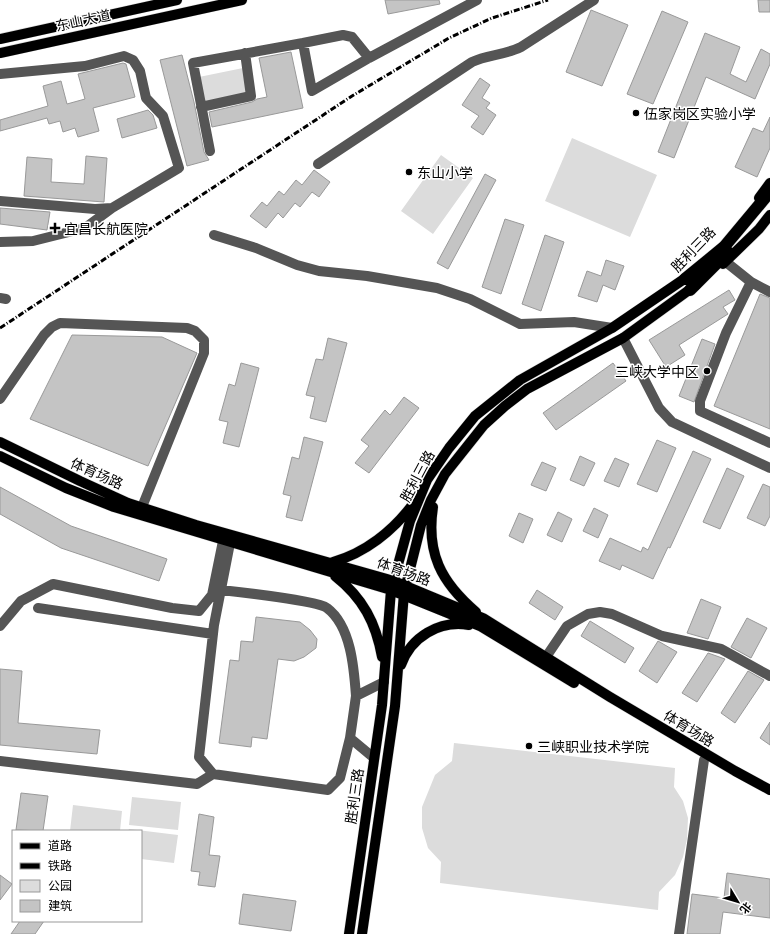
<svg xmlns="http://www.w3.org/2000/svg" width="770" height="934" viewBox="0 0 770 934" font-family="Lato,'Noto Sans SC',sans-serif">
<rect width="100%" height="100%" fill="#fff"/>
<path fill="#dcdcdc" d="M243 68 248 95 204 103 199 77Z
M572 138 657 175 630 237 545 201Z
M441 155 473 178 433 234 401 211Z
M454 743 675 768 674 787 683 801 688 818 687 839 683 857 675 875 659 892 658 910 440 883 441 862 428 848 422 828V807L435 775 452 761Z
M132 797 181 802 178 830 129 825Z
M73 805 122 811 120 831H70Z
M129 829 178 835 174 863 141 859V831H128Z"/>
<path fill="#c4c4c4" stroke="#999" d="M385 0H439L440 4 388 14Z
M758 0H770V12H759Z
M591 10 628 25 602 86 566 72Z
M662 11 688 22 653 104 627 94Z
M705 33 740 47 730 74 746 82 761 49 770 54V64L755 99 706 77 674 158 658 152Z
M291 52 303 108 212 127 209 112 252 102 257 99 267 97 259 58Z
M182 55 194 102 204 152 209 160 187 166 160 60Z
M123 63 126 64 135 97 93 108 99 131 78 137 75 128 63 132 60 121 49 124 47 118 0 131V120L48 106 43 86 61 81 67 104 85 99 78 74Z
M480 78 490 85 482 98 490 103 486 108 496 115 483 135 471 127 479 116 462 105Z
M148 110 153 115 157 128 122 138 117 119Z
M770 117V148L757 177 735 167 753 128 763 132Z
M86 156 107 158 104 202 24 196 27 157 52 159 51 182 84 184Z
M314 170 330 182 319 197 312 192 300 207 295 203 283 218 278 213 266 228 250 216 262 202 267 206 279 191 284 195 296 180 302 185Z
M485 174 496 180 448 269 437 263Z
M0 208 50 212 47 230 0 224Z
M505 219 524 225 501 294 482 287Z
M545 235 564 242 541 311 522 304Z
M606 260 624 266 615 290 603 285 597 302 578 296 587 271 601 276Z
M729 290 735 300 723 307 728 314 679 345 685 355 666 367 649 340Z
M760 294 770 298V429L714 406Z
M72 335 162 337 197 353 148 466 30 419Z
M328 338 347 343 326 422 310 418 315 397 306 395 316 359 323 360Z
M702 339 715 344 694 402 679 396Z
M241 363 259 368 239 447 223 443 228 422 219 420 229 384 235 386Z
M613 363 626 381 556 430 543 413Z
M404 397 419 408 369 473 355 463 369 446 361 440 385 410 390 415Z
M304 437 323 442 302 521 286 517 291 496 283 494 292 457 299 459Z
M657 440 676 448 657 492 637 484Z
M693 451 711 459 670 548 668 547 653 579 622 565 620 570 599 561 610 538 641 552 643 547 648 550Z
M580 456 595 463 584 486 570 480Z
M615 458 629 464 619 487 604 481Z
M542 462 556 468 546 491 531 485Z
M727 468 744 476 720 529 703 522Z
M763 484 770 487V516L765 526 747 518Z
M0 487 71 526 167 559 159 581 61 548 0 514Z
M594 508 608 515 598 538 583 531Z
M558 512 572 519 562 542 547 535Z
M519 513 533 519 523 543 509 536Z
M537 590 563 607 555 620 529 603Z
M701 599 721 607 708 639 687 633Z
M256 617 300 622 310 630 317 639 316 648 304 657 294 661 278 659 267 739 252 737 251 747 219 743 230 660 239 661 241 641 253 642Z
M747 618 767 628 751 658 731 647Z
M590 621 634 648 625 663 581 636Z
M658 641 677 652 657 683 639 671Z
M708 653 725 659 697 702 682 693Z
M0 669 22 671 18 723 100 730 97 754 0 745Z
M748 671 764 680 735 723 721 713Z
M770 722V745L760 738Z
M21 793 48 796 43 831 16 830Z
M199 814 214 817 209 855 220 856 215 887 198 885 200 872 191 871Z
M727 873 770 879V918L723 912 720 934H687L692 894 724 898Z
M0 875 12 884 0 900Z
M243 894 296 901 291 931 239 924Z
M20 921H44L35 934H11Z"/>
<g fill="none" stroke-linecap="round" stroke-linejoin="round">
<g stroke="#dbdbdb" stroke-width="11">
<path id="major" d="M0 39 177 0
M0 53 242 0
M759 198 770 183
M723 264 759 229 770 215
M0 442 80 481 128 503 196 525 394 581 483 618 610 697 735 771 770 790
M0 456 66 488 114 507 391 590 480 626 574 683
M433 507C426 553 441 582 476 612
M333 562C365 553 393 531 413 504
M335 576C363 598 376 623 382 657
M401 665C411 637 439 620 469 625
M349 934 382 705 391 590 410 521 427 480 449 448 475 416 520 380 612 328 690 275
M362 934 395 706 404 593 421 525 431 500 445 474 484 425 505 406 527 389 623 338 696 285"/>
</g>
<g stroke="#dbdbdb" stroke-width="13">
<path id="highway" d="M685 279 724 247 770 192
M690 290 728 252"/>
</g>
<path stroke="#555" stroke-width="10" d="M369 58 352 37 343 35 303 43 312 91 369 58 477 0
M0 74 85 66 124 56 133 60 140 71 146 98 163 116 179 168 112 208 95 209 0 201
M201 107 251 96 245 53
M210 151 193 63 303 43
M318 164 472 62C487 55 505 55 521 47L594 0
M214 235 256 248 297 265 319 271 367 276 437 288 470 299 520 324 574 322 612 328
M0 242 33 241 85 228 112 208
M726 262 751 282 770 292
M751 282 726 333 700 401V411L770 443
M0 298 6 299
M623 338 659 408 672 422 770 468
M0 399 44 335 52 327 60 323 187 328 195 331 204 340V353L142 507
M230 543 214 625 199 757 213 774 328 790 340 778 350 738
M221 590C239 592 317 601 327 608 351 626 354 668 356 696
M38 608 213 634
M0 626 21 601 53 584 172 608 199 611 212 595 223 541
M546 657 567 626 588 614 600 612 612 614 662 636 721 649 770 676
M374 758 350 738 356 696 384 682
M0 761 197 784 213 774
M679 934 704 760"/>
<use href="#major" stroke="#000" stroke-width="10"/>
<use href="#highway" stroke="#000" stroke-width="12"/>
<path stroke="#000" stroke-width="3" stroke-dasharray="6 2 1 2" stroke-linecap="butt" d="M0 328 352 96 449 38 492 18 548 0"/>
</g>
<g fill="#000" stroke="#fff" stroke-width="1.5">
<circle cx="636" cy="113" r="4"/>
<circle cx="409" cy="172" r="4"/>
<path d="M53 222h4v4h4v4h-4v4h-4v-4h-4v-4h4z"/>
<circle cx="707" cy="371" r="4"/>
<circle cx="529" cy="746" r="4"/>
</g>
<g text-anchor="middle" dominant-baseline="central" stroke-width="3" stroke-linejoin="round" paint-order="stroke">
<g font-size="14" fill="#000" stroke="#fff">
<text transform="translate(83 20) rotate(-12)">东山大道</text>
<text transform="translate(693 249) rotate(-46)">胜利三路</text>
<text transform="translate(97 473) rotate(24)">体育场路</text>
<text transform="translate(417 476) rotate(-62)">胜利三路</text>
<text transform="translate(404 571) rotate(20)">体育场路</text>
<text transform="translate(689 728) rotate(31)">体育场路</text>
<text transform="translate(354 796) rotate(-82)">胜利三路</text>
</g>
<g font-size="14" fill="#000" stroke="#fff" text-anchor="start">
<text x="644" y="113">伍家岗区实验小学</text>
<text x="417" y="172">东山小学</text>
<text x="64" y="228">宜昌长航医院</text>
<text x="699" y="371" text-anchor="end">三峡大学中区</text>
<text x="537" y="746">三峡职业技术学院</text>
</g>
</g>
<rect x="12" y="830" width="130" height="92" fill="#ffffff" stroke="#999999"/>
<rect x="20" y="843" width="20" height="6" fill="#000000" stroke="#999999"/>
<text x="48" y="850" font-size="12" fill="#000000">道路</text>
<rect x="20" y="863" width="20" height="6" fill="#000000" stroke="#999999"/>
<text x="48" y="870" font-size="12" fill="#000000">铁路</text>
<rect x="20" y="880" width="20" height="12" fill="#dcdcdc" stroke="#999999"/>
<text x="48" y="890" font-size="12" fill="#000000">公园</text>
<rect x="20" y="900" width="20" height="12" fill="#c4c4c4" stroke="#999999"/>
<text x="48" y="910" font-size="12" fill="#000000">建筑</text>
<g transform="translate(738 902) rotate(128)" stroke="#ffffff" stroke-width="3" paint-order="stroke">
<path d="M0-3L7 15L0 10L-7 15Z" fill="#000000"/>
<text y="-6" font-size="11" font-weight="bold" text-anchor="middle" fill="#000000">北</text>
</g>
</svg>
